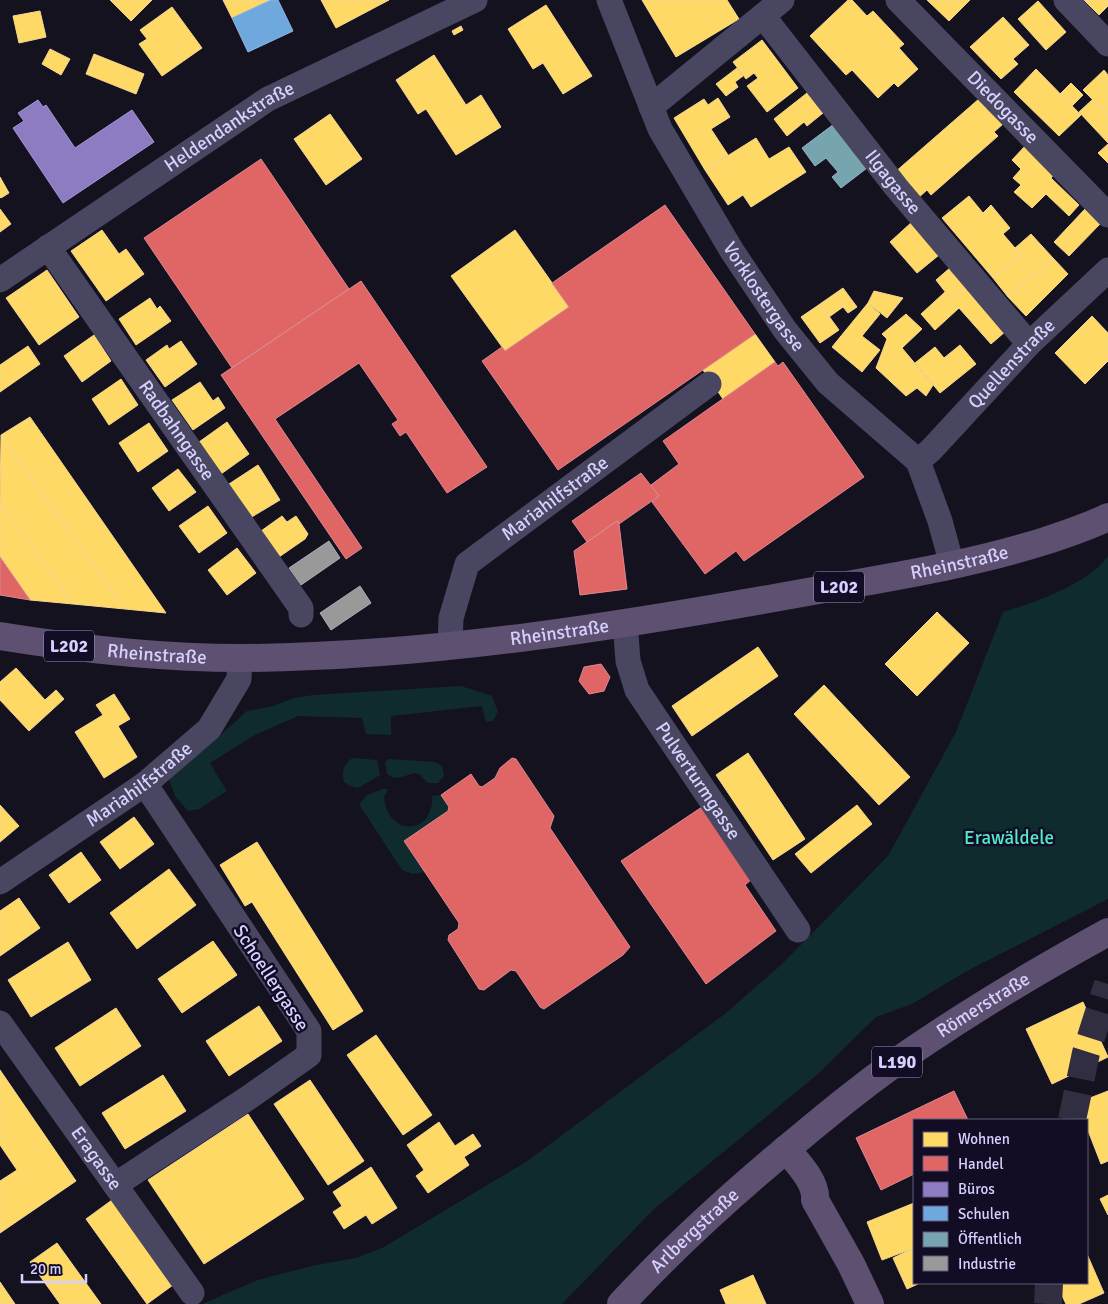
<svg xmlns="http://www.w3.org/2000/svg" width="1108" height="1304" viewBox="0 0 1108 1304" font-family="Signika,sans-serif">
<rect width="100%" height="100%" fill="#15121f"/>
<path fill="#102b2d" d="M1108 556V899L967 971 912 1004 876 1017 818 1074 653 1210 562 1304H202L258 1280 312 1266 356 1258 384 1247 526 1162 726 1013 781 965 888 856 956 732 1003 612C1034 603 1090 583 1108 556Z
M461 686 492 696 498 712 493 721 486 722 482 706 391 716V735L366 734 362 718 298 716 255 735 210 763 227 791 199 809 188 811 175 796 169 779 173 772 205 749 247 711 273 706 294 698 314 695Z
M353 758 377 760 380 775 358 788 350 786 344 782C341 771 344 763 353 758Z
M388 759 435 762 442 766 444 776 438 783H428L419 774 415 773C405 775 397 782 387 774L385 762Z
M383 789H388L384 797C388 839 435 834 432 796L441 795 449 807 448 811 404 841 425 872 413 874 402 870 359 804 367 795Z"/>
<path fill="#ffd966" stroke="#f3d694" d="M110 0H152L131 21Z
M223 0H271L232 18Z
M321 0H389L336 28Z
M642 0H727L739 19 676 57Z
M848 0H852L867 16 873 11 904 44 899 48 918 69 898 87 894 83 878 98 852 70 846 75 810 36Z
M927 0H970L949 21Z
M1084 0H1108V6L1099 15Z
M1038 1 1066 32 1046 50 1018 19Z
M546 5 592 76 563 94 543 63 533 69 508 29Z
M172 7 202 48 162 76 139 44 147 39 140 30Z
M40 11 46 37 19 43 13 16Z
M1003 17 1029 45 1013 59 1018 64 1001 79 970 47Z
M461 26 463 30 454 35 452 31Z
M762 40 798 88 767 112 747 86 758 78 754 73 746 79 733 62Z
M50 49 70 59 61 75 42 64Z
M94 54 144 74 136 94 86 74Z
M434 55 466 105 481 95 501 127 456 155 426 109 418 114 396 80Z
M737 68 743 76 735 82 738 87 726 96 716 84Z
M1036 69 1081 115 1059 136 1014 92Z
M1104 70 1108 75V115L1083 90Z
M1071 83 1083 95 1072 106 1060 94Z
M807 93 823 113 807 126 804 122 787 136 774 119Z
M718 98 730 117 711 129 728 155 705 170 674 118 704 99 708 105Z
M980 98 1003 124 994 132 998 136 931 195 927 190 917 199 894 173Z
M1093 99 1108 115V143L1079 112Z
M330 114 362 159 326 185 294 139Z
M756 138 769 159 789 147 806 172 751 207 743 195 728 205 705 170Z
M1108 144V163L1098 153Z
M1026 145 1055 173 1051 178 1079 205 1069 216 1046 194 1032 208 1014 192 1021 185 1013 178 1021 169 1012 160Z
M0 177 9 193 1 198 0 197Z
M969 196 983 213 991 205 1010 228 1003 234 1021 255 993 278 942 218Z
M0 209 11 224 0 232Z
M1085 209 1100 224 1069 256 1054 242Z
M912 222 939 255 917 273 890 242Z
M102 230 119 254 126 249 144 274 106 301 71 251Z
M515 230 569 307 505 351 451 276Z
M1031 234 1053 258 1008 297 993 278 1021 255 1015 248Z
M1053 258 1068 274 1026 316 1008 297Z
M951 267 966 286 950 298 936 280Z
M47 270 79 317 39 345 6 298Z
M966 286 1006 331 991 344 959 308 935 330 921 314 945 292 950 298Z
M843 288 857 307 848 313 843 307 829 317 820 304Z
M874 291 903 298 887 318 868 303Z
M150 298 157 309 160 306 171 321 136 345 119 319Z
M868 303 880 314 862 336 880 350 862 372 832 347Z
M820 304 839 330 820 343 801 317Z
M906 314 922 329 902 348 933 385 926 396 917 388 906 396 876 368 887 339 882 334Z
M1092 316 1108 333V361L1085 384 1055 353Z
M755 334 775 362 723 399 703 370Z
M94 335 111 361 82 382 64 356Z
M181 341 197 364 165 387 146 360 167 345 169 349Z
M960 345 976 364 940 393 915 363 935 347 944 358Z
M28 346 40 364 0 392V365Z
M121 379 138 405 109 425 92 399Z
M200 382 213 401 218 397 225 408 193 430 172 400Z
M30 417 166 613 125 609 1 435Z
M227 422 249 454 221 474 199 442Z
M149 423 168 451 138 472 119 443Z
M1 435 125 609 73 604 0 503Z
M258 465 280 500 250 518 229 484Z
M178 469 196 492 169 511 152 488Z
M0 503 73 604 30 600 0 557Z
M208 506 227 533 199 553 179 526Z
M282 516 287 522 296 516 308 534 305 539 279 557 261 531Z
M237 548 256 573 227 595 208 570Z
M937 612 969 643 917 696 885 664Z
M758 647 778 676 692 736 672 706Z
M16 668 45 700 56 690 64 699 29 731 0 700V682Z
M824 685 910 777 879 805 794 714Z
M114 694 130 719 118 726 137 757 104 778 75 732 103 715 96 705Z
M748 753 805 839 773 860 716 775Z
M0 805 19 826 0 842Z
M857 805 872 824 811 873 795 854Z
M134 817 154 844 120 869 100 842Z
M257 842 363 1011 333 1030 252 902 245 906 220 865Z
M81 852 101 880 69 903 49 875Z
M169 869 196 905 137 949 110 913Z
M19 898 40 928 0 956V911Z
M213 941 237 975 182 1013 158 979Z
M68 942 91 980 31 1017 8 980Z
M1083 1002 1108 1057 1052 1084 1026 1029Z
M259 1006 282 1041 229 1076 206 1041Z
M116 1008 141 1046 80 1086 55 1048Z
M376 1035 432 1115 403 1135 347 1055Z
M0 1070 76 1181 0 1233V1181L17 1170 0 1145Z
M163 1075 186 1111 125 1149 102 1113Z
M310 1080 364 1161 328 1185 274 1104Z
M1108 1091V1161L1101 1164 1087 1128V1120H1084L1077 1103Z
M248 1114 304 1199 204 1264 148 1180Z
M439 1122 455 1146 473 1134 481 1146 464 1157 469 1165 428 1193 416 1176 424 1170 407 1145Z
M371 1167 397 1208 372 1224 366 1215 344 1229 333 1212 342 1206 333 1192Z
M1108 1195V1215L1100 1199Z
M112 1200 173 1285 147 1304 86 1219Z
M914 1203V1248L882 1260 867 1222Z
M57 1243 101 1304H60L30 1262Z
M914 1248V1283H920L907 1289 893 1258Z
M1087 1254 1104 1293 1079 1304H1066L1056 1283H1087Z
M753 1275 766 1304H726L720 1290Z
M0 1282 15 1304H0Z"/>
<path fill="#e06666" stroke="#dd8694" d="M261 159 349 289 232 368 144 238Z
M665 205 755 334 558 470 482 361 502 347 505 351 569 307 552 283Z
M361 281 487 467 447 493 406 432 400 436 392 424 398 420 359 363 275 419 362 548 346 559 221 375Z
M775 362 778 366 783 362 864 477 744 561 736 551 705 574 652 502 659 496 651 485 679 464 663 441Z
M641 473 659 496 619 524 617 521 587 542 572 521Z
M617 521 619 524 627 589 580 595 574 551Z
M0 557 30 600 0 595Z
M601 664 610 677 604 691 589 694 579 681 584 667Z
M512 758 516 759 554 816 550 828 630 947 623 955 544 1009 540 1007 516 971 511 970 484 990 479 989 448 940 449 935 458 929 459 923 404 841 448 811 449 807 441 795 471 774 479 786 482 787 495 778 500 768Z
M702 807 752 879 745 885 776 931 706 984 621 861Z
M954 1091 968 1120H914V1174L881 1190 856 1138Z"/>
<path fill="#8e7cc3" stroke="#a495d5" d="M38 100 43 107 46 105 75 148 132 110 154 142 63 203 13 128 24 121 18 113Z"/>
<path fill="#6fa8dc" stroke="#8eb4e6" d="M271 0H278L293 31 248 52 232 18Z"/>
<path fill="#76a5af" stroke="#93b2c7" d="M834 124 867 168 841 188 832 177 838 172 826 158 815 166 802 148Z"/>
<path fill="#999" stroke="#acaab8" d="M329 541 340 558 301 585 289 568Z
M360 586 371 603 331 630 320 613Z"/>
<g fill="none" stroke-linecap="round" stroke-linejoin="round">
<path stroke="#322e41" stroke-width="28" stroke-dasharray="28 14" stroke-linecap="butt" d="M1072 1120 1086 1053 1108 984
M1048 1304 1049 1283"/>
<g stroke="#484660" stroke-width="25">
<path id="s1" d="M609 0 660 129 732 251 785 330 828 383 918 461 940 521 952 565"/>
<path id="s2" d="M898 0 1108 215"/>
<path d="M1066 0 1108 44"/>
<path id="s3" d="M763 16 896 187 1029 344"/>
<path d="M651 107 782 0"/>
<path id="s4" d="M48 247 301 608V615"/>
<path id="s5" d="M0 280 268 99 475 0"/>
<path id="s6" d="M918 461 931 450 1029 344 1108 270"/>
<path id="s7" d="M625 622 628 661 637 690 798 930"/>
<path id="s8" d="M450 646 451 618 467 564 709 384"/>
<path id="s9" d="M0 882 145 784 209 729 239 679 240 658"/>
<path id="s10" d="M0 1023 192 1293"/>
<path d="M115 1185 248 1098 309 1055V1031L145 784"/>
</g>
<g stroke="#5d5071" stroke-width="28">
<path id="s11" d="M0 636C80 649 160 658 242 658 432 657 626 625 813 591 891 577 969 565 1045 541 1066 534 1088 527 1108 517"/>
<path d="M786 1149C797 1162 817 1182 815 1200L851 1264 870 1304"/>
<path id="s12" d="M621 1304C668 1253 719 1206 772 1161 822 1119 872 1077 927 1041 985 1002 1046 966 1108 932"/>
</g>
</g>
<g text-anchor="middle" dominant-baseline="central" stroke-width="5" stroke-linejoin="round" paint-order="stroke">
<g fill="#120c25" stroke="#9c95be" stroke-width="1">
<rect x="814" y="571.5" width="50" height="31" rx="4"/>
<rect x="44" y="630.5" width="50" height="31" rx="4"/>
<rect x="872" y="1046.5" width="50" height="31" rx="4"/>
</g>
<g font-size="18" font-weight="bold" fill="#d7d0ff">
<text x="839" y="587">L202</text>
<text x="69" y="646">L202</text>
<text x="897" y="1062">L190</text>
</g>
<g font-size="19" fill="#d7d0ff" stroke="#120c25">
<text stroke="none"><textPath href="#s2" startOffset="150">Diedogasse</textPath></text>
<text stroke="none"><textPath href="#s5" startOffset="276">Heldendankstraße</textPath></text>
<text stroke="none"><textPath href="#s3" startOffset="211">Ilgagasse</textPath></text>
<text stroke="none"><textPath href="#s1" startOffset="336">Vorklostergasse</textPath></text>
<text stroke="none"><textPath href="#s6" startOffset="135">Quellenstraße</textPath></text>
<text stroke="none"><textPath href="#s4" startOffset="224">Radbahngasse</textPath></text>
<text stroke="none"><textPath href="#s8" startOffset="194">Mariahilfstraße</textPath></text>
<text stroke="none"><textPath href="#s11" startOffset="968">Rheinstraße</textPath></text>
<text stroke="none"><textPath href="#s11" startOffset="562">Rheinstraße</textPath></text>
<text stroke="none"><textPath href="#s11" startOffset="158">Rheinstraße</textPath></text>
<text stroke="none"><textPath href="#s7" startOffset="179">Pulverturmgasse</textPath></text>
<text stroke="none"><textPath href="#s9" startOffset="170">Mariahilfstraße</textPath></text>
<text transform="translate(271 978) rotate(57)">Schoellergasse</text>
<text stroke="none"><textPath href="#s12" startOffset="471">Römerstraße</textPath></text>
<text stroke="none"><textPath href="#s10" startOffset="166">Eragasse</textPath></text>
<text stroke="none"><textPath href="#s12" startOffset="104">Arlbergstraße</textPath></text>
</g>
<g font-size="19" fill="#51eacb" stroke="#120c25">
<text x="1009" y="838">Erawäldele</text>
</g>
</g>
<rect x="913" y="1119" width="175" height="165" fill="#120c25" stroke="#615a7c"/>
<rect x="923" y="1132" width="25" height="15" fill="#ffd966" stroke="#615a7c"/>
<text x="958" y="1144" font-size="15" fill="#d7d0ff">Wohnen</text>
<rect x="923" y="1156" width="25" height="15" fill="#e06666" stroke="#615a7c"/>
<text x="958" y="1169" font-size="15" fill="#d7d0ff">Handel</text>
<rect x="923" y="1182" width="25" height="15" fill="#8e7cc3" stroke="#615a7c"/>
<text x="958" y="1194" font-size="15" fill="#d7d0ff">Büros</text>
<rect x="923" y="1206" width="25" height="15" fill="#6fa8dc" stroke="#615a7c"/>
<text x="958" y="1219" font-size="15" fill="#d7d0ff">Schulen</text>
<rect x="923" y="1232" width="25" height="15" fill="#76a5af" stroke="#615a7c"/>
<text x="958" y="1244" font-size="15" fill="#d7d0ff">Öffentlich</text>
<rect x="923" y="1256" width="25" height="15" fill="#999999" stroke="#615a7c"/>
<text x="958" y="1269" font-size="15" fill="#d7d0ff">Industrie</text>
<path d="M22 1274v8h64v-8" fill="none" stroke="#d7d0ff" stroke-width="2.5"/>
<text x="30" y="1274" font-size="15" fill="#d7d0ff" stroke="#120c25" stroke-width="4" paint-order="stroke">20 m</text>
</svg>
